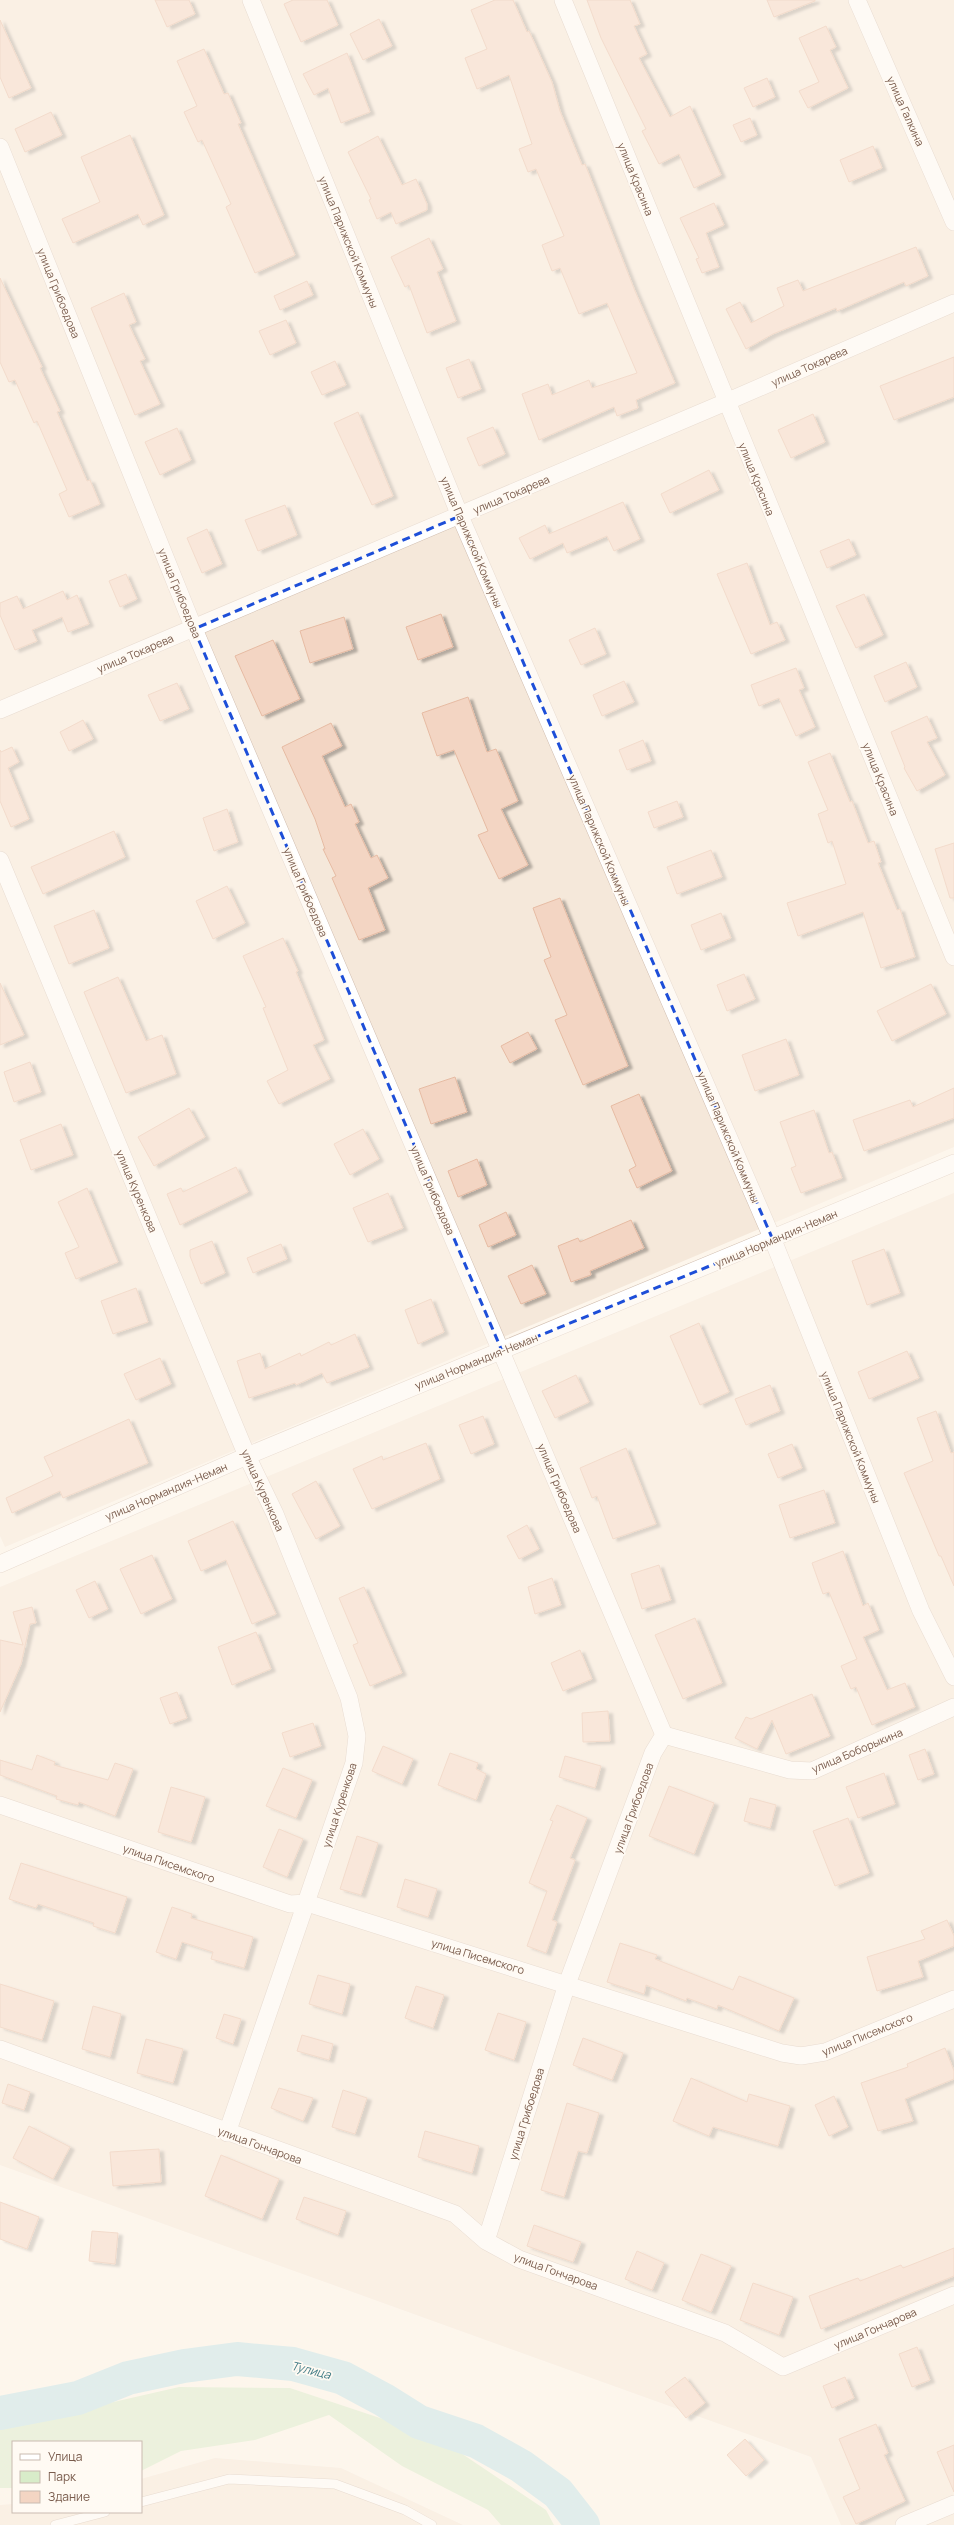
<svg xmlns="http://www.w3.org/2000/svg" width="954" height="2525" viewBox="0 0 954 2525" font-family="Manrope,sans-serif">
<defs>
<filter id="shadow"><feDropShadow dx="4.5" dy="2.5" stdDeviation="1" flood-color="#0004"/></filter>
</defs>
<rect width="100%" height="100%" fill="#fdf6ec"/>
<path fill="#f5e8da" d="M0 0H954V1147L5 1547 0 1536Z
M954 1193V2525H841L811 2457 0 2165V1587Z
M215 2458 341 2468 463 2525H0V2505L13 2504V2512H141V2479Z"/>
<path fill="#d8ecc9" d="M179 2387 290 2388 437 2437 546 2510 554 2525H501L488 2510 402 2466 329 2415 255 2440 181 2451 141 2471V2442H13V2488H0V2425H13Z"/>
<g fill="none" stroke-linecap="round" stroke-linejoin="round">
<path stroke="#bfe3e8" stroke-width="34" d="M0 2413 78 2398 128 2378 184 2366 237 2359 293 2364 343 2378 384 2400 419 2422 476 2441 521 2466 558 2493 583 2525"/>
</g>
<path fill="#f3d5c3" stroke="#e6bba3" filter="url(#shadow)" d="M155 0H189L195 14 167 27Z
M293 0H327L338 25 301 42 284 4Z
M495 0H513L527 32 529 31 552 82 560 111 582 165 585 164 635 291 675 383 636 400 638 408 617 416 614 407 539 440 522 394 548 384 552 395 589 380 592 388 637 373 607 303 579 314 560 268 552 271 542 245 564 236 536 169 528 172 519 149 532 144 509 75 477 89 465 58 487 49 471 10Z
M587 0H630L640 24 634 26 647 54 639 58 670 117 690 106 721 175 694 188 679 154 659 164 642 131 646 129 601 38Z
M767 0H815V1L774 17Z
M379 19 392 46 363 60 350 34Z
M0 20 31 88 9 98 0 77Z
M826 26 836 47 830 50 848 88 808 108 799 91 819 82 799 38Z
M204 49 224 94 228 93 241 123 238 124 295 255 255 273 226 207 231 204 202 140 198 142 184 112 197 106 177 61Z
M347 53 370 112 341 123 328 88 314 95 303 74Z
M767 78 775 97 753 107 744 88Z
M51 112 62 135 25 152 15 129Z
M750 118 757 135 741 142 733 125Z
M130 135 164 215 143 225 138 214 73 243 62 219 100 202 81 157Z
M378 136 402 185 416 179 427 204V210L396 224 391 212 377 219 369 200 371 199 348 152Z
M873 146 882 168 849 182 840 160Z
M714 203 724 225 706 233 719 267 702 273 696 259 699 258 680 218Z
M429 238 443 269 437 272 456 321 427 333 409 285 405 287 391 257Z
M916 247 928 276 906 286 904 282 837 311 836 308 773 334 746 349 726 309 740 302 751 323 784 306 777 288 798 280 803 291Z
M0 278 42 367 40 368 60 411 57 412 87 481 90 480 100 504 69 517 59 494 67 490 37 421 34 423 15 380 9 382 0 362Z
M307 281 313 295 280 310 274 296Z
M124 293 136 322 129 325 145 359 140 361 160 404 135 415 91 308Z
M286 320 296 343 270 355 259 331Z
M954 357V397L894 420 880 386Z
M469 359 481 389 458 398 446 368Z
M335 361 346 385 322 395 311 372Z
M358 412 393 496 372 505 334 423Z
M813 414 825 442 791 458 778 430Z
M493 427 505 454 479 466 467 438Z
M177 428 191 460 160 475 145 442Z
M709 470 719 490 670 513 661 494Z
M623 502 640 539 614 551 607 536 567 553 563 543 530 559 519 538 545 525 549 534Z
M285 505 297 535 258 551 245 520Z
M207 529 222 564 202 573 187 538Z
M849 539 856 555 827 568 820 551Z
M747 563 770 625 777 622 785 640 751 654 717 574Z
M126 574 137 599 120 607 109 581Z
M63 591 67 600 77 595 89 624 68 632 62 617 32 630 37 641 15 650 0 615V603L17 596 23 609Z
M864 594 883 635 856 648 836 606Z
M441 614 453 647 418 660 406 627Z
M344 617 353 649 310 663 300 631Z
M595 628 606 654 581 665 569 640Z
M273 640 300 699 262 716 235 656Z
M906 662 917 687 885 702 874 676Z
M796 668 804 688 799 690 815 727 796 736 779 698 759 706 751 685Z
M624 681 634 702 602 716 593 695Z
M177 683 189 709 160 721 148 695Z
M468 697 487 752 496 749 518 801 501 809 528 865 499 879 478 835 488 831 454 750 437 756 422 713Z
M927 716 937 738 927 742 945 775 917 791 904 768 905 767 891 732Z
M83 720 93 739 69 751 60 732Z
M331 723 342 746 322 756 345 807 351 804 359 822 355 824 371 858 377 855 388 878 368 888 385 930 359 940 332 878 336 876 323 849H325L315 819 282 747Z
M643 740 651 761 627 770 619 750Z
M12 747 19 762 8 768 29 819 11 827 0 801V750L1 752Z
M830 753 850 802 852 801 868 843 874 841 881 862 878 863 897 910 900 909 915 957 881 968 863 912 798 936 787 903 846 884 832 841 828 843 818 814 828 810 808 762Z
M677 801 683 817 654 828 648 812Z
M227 809 238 842 214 851 203 818Z
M114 831 125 857 43 894 31 867Z
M954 843V898H950L935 849Z
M711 850 722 877 677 894 667 867Z
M227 886 245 923 213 939 196 901Z
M560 898 628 1066 583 1085 555 1020 567 1015 544 960 551 957 533 908Z
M94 910 109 948 69 964 54 926Z
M721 913 731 938 701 950 691 925Z
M283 938 298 971 296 972 324 1040 313 1045 330 1079 279 1104 267 1081 288 1070 263 1008 266 1007 243 956Z
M744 974 755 999 727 1011 717 985Z
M118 977 146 1041 162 1035 176 1074 126 1093 84 992Z
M0 983 24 1035 0 1045Z
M931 984 946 1014 892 1041 877 1011Z
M528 1032 537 1049 510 1063 501 1046Z
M786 1039 799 1075 755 1091 742 1055Z
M30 1062 41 1092 14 1102 4 1072Z
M455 1077 467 1112 431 1124 419 1089Z
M954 1088V1118L864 1151 853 1120 910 1100 913 1107Z
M639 1094 672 1171 637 1188 629 1170 636 1166 611 1106Z
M189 1108 205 1137 154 1166 138 1137Z
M814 1110 829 1153 832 1152 842 1178 801 1193 791 1168 796 1166 780 1122Z
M61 1124 73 1155 31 1170 20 1140Z
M363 1129 379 1159 350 1175 334 1144Z
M477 1159 487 1185 458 1197 448 1171Z
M236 1167 248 1192 180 1225 167 1194 181 1188 183 1192Z
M87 1188 118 1262 76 1279 65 1253 79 1247 58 1202Z
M388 1193 403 1228 368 1242 353 1208Z
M506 1212 516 1235 488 1247 479 1225Z
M631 1220 644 1248 590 1271 591 1275 571 1282 558 1246 578 1238 580 1242Z
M212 1241 225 1273 201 1284 190 1256V1250Z
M281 1244 287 1259 253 1273 247 1258Z
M884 1249 900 1293 867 1305 852 1261Z
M532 1265 546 1294 521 1304 508 1276Z
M136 1288 148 1322 113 1334 101 1301Z
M431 1299 444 1332 418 1344 405 1310Z
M699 1323 729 1392 700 1405 670 1336Z
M355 1334 369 1367 327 1383 322 1373 296 1385 295 1383 249 1398 237 1361 260 1353 265 1369 300 1353 301 1356 329 1342 331 1345Z
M907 1351 919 1378 869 1399 858 1372Z
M160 1358 171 1384 136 1400 124 1374Z
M576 1375 589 1402 555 1418 542 1391Z
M770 1385 780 1411 746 1425 735 1399Z
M936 1411 951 1453 954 1452V1586L941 1556H939L904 1473 933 1461 917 1418Z
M483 1416 494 1444 471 1454 459 1425Z
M129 1419 148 1463 63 1498 60 1491 12 1513 6 1498 53 1476 44 1457Z
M426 1443 440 1479 372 1509 353 1469 382 1456 383 1460Z
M792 1444 802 1468 778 1478 768 1454Z
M626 1448 656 1524 613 1539 597 1496 592 1498 580 1468Z
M316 1481 340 1526 316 1539 292 1494Z
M824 1490 835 1523 790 1538 779 1505Z
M233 1521 276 1614 252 1624 226 1560 201 1571 188 1541Z
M527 1525 539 1549 519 1559 507 1536Z
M843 1551 863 1606 868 1603 879 1630 863 1637 887 1690 905 1683 915 1707 872 1725 856 1687 851 1689 841 1666 857 1659 829 1592 823 1594 812 1563Z
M152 1555 172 1599 141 1614 120 1569Z
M659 1565 671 1600 642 1609 631 1574Z
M552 1578 561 1605 535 1614 528 1587Z
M95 1581 108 1609 89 1618 76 1590Z
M364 1587 402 1673 370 1686 353 1645 358 1643 339 1598Z
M32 1607 36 1623 30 1624 21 1664 0 1712V1640L23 1645 13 1612Z
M695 1618 722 1683 683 1699 655 1635Z
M256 1632 271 1669 232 1685 218 1647Z
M580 1650 592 1679 563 1691 551 1663Z
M177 1692 187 1718 170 1724 160 1698Z
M812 1694 830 1736 786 1754 772 1720 757 1749 735 1738 746 1717 751 1719Z
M608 1711 610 1741 583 1742 582 1713Z
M313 1723 321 1746 290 1757 282 1733Z
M383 1746 413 1759 402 1784 372 1771Z
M925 1749 934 1774 918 1780 909 1755Z
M450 1753 478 1763 476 1769 486 1774 476 1800 438 1785Z
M37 1755 55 1762 54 1765 108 1780 115 1763 133 1769 115 1816 79 1802 78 1805 56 1799 57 1796 0 1775V1760L32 1770Z
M565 1756 601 1766 595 1788 559 1777Z
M283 1768 312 1780 296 1818 266 1806Z
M884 1773 895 1804 858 1818 846 1787Z
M669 1786 714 1803 694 1854 649 1836Z
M171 1787 205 1797 191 1842 158 1832Z
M750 1798 776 1805 770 1828 744 1821Z
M557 1805 587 1818 570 1858 575 1860 552 1920 557 1922 546 1953 527 1946 547 1891 529 1883 553 1821 550 1820Z
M848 1818 869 1873 835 1886 813 1831Z
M279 1829 303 1839 287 1877 263 1867Z
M357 1836 378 1843 361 1895 340 1889Z
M21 1863 127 1897 115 1933 93 1926 94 1923 38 1904 36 1908 9 1899Z
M405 1879 437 1889 428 1917 397 1907Z
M172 1907 192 1914 191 1918 253 1937 244 1968 211 1959 213 1952 182 1942 176 1959 156 1952Z
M947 1920 954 1936V1946L918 1961 923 1977 877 1991 867 1957 925 1939 921 1931Z
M620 1943 657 1955 655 1959 733 1990 739 1976 794 1998 779 2031 718 2005 717 2009 687 1998 686 2001 646 1985 644 1994 607 1982Z
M318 1975 350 1984 342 2014 309 2004Z
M0 1984 54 2001 42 2040 0 2027Z
M416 1986 444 1995 433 2028 405 2018Z
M93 2006 121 2014 110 2057 82 2049Z
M498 2013 526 2022 514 2060 485 2050Z
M224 2014 241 2019 233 2044 216 2038Z
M302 2035 333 2044 329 2060 297 2051Z
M583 2038 623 2053 612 2080 573 2065Z
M146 2039 183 2049 173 2083 137 2073Z
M945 2048 954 2071V2079L905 2099 913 2121 878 2131 861 2083 908 2067 907 2064Z
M691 2078 747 2102 749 2094 790 2106 778 2146 713 2127 709 2136 673 2121Z
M8 2084 30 2092 24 2110 2 2103Z
M279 2088 313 2098 303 2121 271 2108Z
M343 2090 367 2098 355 2134 332 2127Z
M834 2096 848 2127 829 2136 815 2105Z
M567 2103 599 2113 587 2153 578 2151 564 2197 541 2190Z
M29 2126 70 2147 53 2179 13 2158Z
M425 2131 479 2146 472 2173 418 2157Z
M159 2149 161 2182 113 2186 110 2152Z
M221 2155 279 2179 262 2219 205 2196Z
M304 2197 346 2211 338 2235 296 2219Z
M0 2202 39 2217 27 2249 0 2239Z
M534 2225 581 2242 573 2262 527 2246Z
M92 2231 118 2233 115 2264 89 2261Z
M954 2248V2276L821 2329 809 2296 858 2278 860 2281 901 2265 903 2268Z
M637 2251 664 2263 652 2290 625 2279Z
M701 2254 731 2266 711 2312 682 2300Z
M753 2283 793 2297 779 2335 740 2320Z
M917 2347 930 2380 912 2387 899 2354Z
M685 2377 705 2403 686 2418 665 2392Z
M845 2377 854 2398 832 2408 823 2386Z
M876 2424 888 2453 884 2455 905 2501 856 2524 843 2497 860 2489 839 2439Z
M745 2439 764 2460 746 2476 727 2455Z
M954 2445V2492L937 2452Z"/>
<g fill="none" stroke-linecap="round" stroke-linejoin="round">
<g stroke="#d1beb0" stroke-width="10">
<path id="lane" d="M141 2502 229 2479 335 2484 405 2510 432 2525
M55 2525 105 2512"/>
</g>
<g stroke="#d1beb0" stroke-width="18">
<path id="street" d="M251 0 460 516 773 1240 921 1611 954 1677
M563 0 954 957
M857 0 954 222
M0 147 194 629 664 1735 653 1753 567 1984 486 2241
M0 710 726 402 954 303
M0 860 247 1456 275 1514 349 1698 357 1736 354 1763 227 2133
M0 1564 247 1456 954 1163
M664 1735 790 1770 812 1771 954 1707
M0 1805 290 1904 307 1903 782 2053 801 2056 825 2052 954 1999
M0 2049 455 2214 486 2241 519 2259 725 2333 783 2367 954 2295
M904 2525 954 2504"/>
</g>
<use href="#lane" stroke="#fff" stroke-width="9"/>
<use href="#street" stroke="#fff" stroke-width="17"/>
</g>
<path d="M0 0H954V2525H0ZM460 516 773 1240 502 1351 194 629Z" fill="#fdf6ec" fill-opacity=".55" fill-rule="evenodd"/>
<path fill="none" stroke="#1d4ed8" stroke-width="3" stroke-dasharray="8 5" stroke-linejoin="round" d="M460 516 773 1240 502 1351 194 629Z"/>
<g text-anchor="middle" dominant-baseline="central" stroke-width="3.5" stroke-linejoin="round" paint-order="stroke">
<g font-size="11" fill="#7a5c4d" stroke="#fffaf3">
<text transform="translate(906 111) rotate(66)">улица Галкина</text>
<text transform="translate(636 179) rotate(68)">улица Красина</text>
<text transform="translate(349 242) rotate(68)">улица Парижской Коммуны</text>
<text transform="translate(59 293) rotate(68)">улица Грибоедова</text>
<text transform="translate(809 366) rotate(-24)">улица Токарева</text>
<text transform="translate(757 479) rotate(68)">улица Красина</text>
<text transform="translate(511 494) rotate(-23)">улица Токарева</text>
<text transform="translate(472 542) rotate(67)">улица Парижской Коммуны</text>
<text transform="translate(180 593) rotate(68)">улица Грибоедова</text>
<text transform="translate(135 653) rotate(-23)">улица Токарева</text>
<text transform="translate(881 779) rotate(68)">улица Красина</text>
<text transform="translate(600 840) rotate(67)">улица Парижской Коммуны</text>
<text transform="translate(306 892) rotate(67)">улица Грибоедова</text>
<text transform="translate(729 1137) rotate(67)">улица Парижской Коммуны</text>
<text transform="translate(433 1190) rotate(67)">улица Грибоедова</text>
<text transform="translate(137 1191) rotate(67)">улица Куренкова</text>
<text transform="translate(776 1238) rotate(-23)">улица Нормандия-Неман</text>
<text transform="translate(476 1361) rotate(-22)">улица Нормандия-Неман</text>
<text transform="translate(851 1437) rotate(68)">улица Парижской Коммуны</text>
<text transform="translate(560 1488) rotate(67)">улица Грибоедова</text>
<text transform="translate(263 1490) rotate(66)">улица Куренкова</text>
<text transform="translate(166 1491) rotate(-23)">улица Нормандия-Неман</text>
<text transform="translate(857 1750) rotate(-23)">улица Боборыкина</text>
<text transform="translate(339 1805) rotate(-72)">улица Куренкова</text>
<text transform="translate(633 1808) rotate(-70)">улица Грибоедова</text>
<text transform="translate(169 1863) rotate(19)">улица Писемского</text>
<text transform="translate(478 1956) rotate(17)">улица Писемского</text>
<text transform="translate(867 2034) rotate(-22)">улица Писемского</text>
<text transform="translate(526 2114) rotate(-73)">улица Грибоедова</text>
<text transform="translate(260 2145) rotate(20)">улица Гончарова</text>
<text transform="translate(556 2271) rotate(20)">улица Гончарова</text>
<text transform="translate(875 2328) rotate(-23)">улица Гончарова</text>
</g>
<g font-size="12" font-style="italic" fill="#437c86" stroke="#fffaf3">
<text transform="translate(311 2370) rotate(14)">Тулица</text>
</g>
</g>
<rect x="12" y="2441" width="130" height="72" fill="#fffaf3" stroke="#cabbb1"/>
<rect x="20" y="2454" width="20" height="6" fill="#ffffff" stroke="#cabbb1"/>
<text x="48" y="2461" font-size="12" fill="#7a5c4d">Улица</text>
<rect x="20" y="2471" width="20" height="12" fill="#d8ecc9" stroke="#cabbb1"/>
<text x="48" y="2481" font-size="12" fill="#7a5c4d">Парк</text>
<rect x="20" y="2491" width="20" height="12" fill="#f3d5c3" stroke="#cabbb1"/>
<text x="48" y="2501" font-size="12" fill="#7a5c4d">Здание</text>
</svg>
